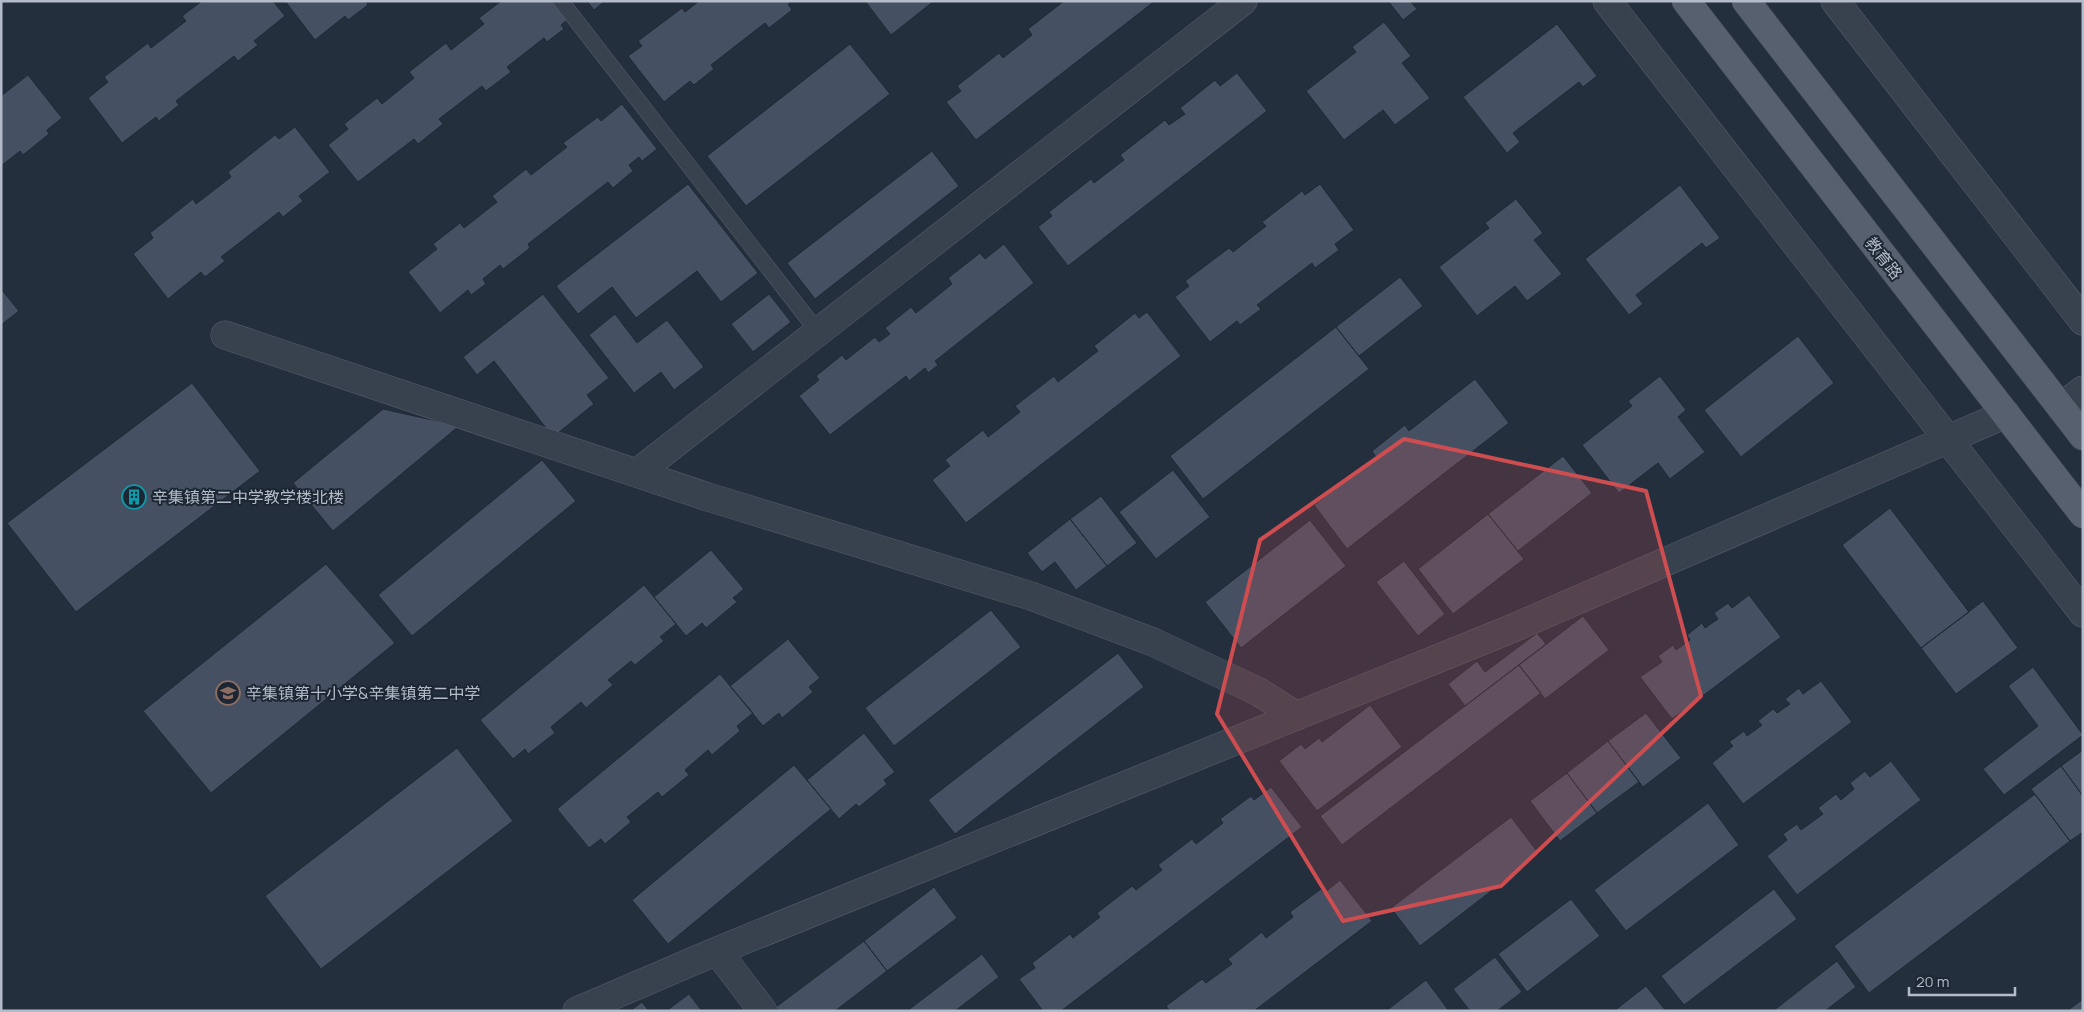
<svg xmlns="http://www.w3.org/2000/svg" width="2084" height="1012" viewBox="0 0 2084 1012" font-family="Manrope,'Noto Sans SC',sans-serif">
<rect width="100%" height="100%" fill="#242f3e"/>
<path fill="#455162" stroke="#1f2835" d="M202 1H273L285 16 254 41 258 45 238 61 234 56 176 101 179 105 159 121 156 117 122 143 88 98 108 82 104 77 148 43 151 48 186 21 182 16Z
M285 1H366L368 5 348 20 345 16 315 40Z
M501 1H552L567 20 561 25 564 29 547 42 544 38 507 67 511 72 486 91 482 86 439 119 443 124 418 144 414 139 358 182 328 145 348 129 344 124 377 98 382 104 414 78 409 72 446 43 451 50 484 24 479 18Z
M587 1H605L594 10Z
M699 1H792L788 4 792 10 769 28 765 23 711 65 714 69 694 85 690 81 664 102 628 56 642 46 638 41 682 8 685 12Z
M865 1H934L891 35Z
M1064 1H1155L976 140 946 102 961 91 957 86 999 53 1003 58 1032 35 1028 29Z
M1388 1H1410L1417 9 1403 20Z
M1384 22 1411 56 1402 63 1430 98 1395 125 1383 110 1344 140 1306 91 1356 52 1352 47Z
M1557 24 1597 76 1583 87 1579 82 1513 133 1520 142 1507 153 1463 97Z
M850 44 890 94 746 206 707 156Z
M1237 73 1267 111 1068 266 1038 227 1052 216 1049 212 1091 179 1094 183 1124 160 1120 155 1165 120 1169 125 1185 114 1180 108 1215 80 1220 86Z
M28 75 62 118 47 130 49 134 23 155 20 151 1 166V96Z
M622 104 657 149 642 161 639 157 629 165 633 171 613 188 608 182 528 244 530 248 503 269 500 265 483 279 486 284 471 295 468 290 440 313 408 272 437 249 433 244 460 223 464 228 497 202 492 196 526 169 531 175 567 147 563 143 598 117 601 121Z
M295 127 330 172 299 196 303 201 283 217 279 212 221 257 225 261 205 277 201 272 168 299 133 254 153 238 150 233 193 199 196 204 231 177 228 172 275 135 279 139Z
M932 151 959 186 815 299 787 263Z
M688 184 758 273 721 302 697 271 636 318 612 287 578 314 556 286Z
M1320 184 1354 230 1335 244 1339 250 1315 268 1312 263 1257 305 1261 309 1240 325 1237 321 1210 342 1175 297 1189 286 1185 281 1229 248 1233 252 1266 226 1262 222 1302 191 1305 195Z
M1680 185 1720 238 1706 248 1702 243 1636 295 1643 304 1629 315 1585 259Z
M1516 199 1543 233 1534 240 1562 274 1527 301 1515 286 1477 316 1439 267 1489 228 1485 223Z
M1004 244 1034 283 935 361 938 365 928 373 925 368 909 381 906 376 830 435 799 396 819 380 816 376 842 355 846 360 875 337 879 342 890 334 885 328 911 307 916 313 952 284 948 278 980 253 985 259Z
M1400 277 1423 306 1359 356 1336 327Z
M1 289 19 311 1 325Z
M543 294 609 378 587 395 594 404 553 437 494 361 477 375 463 357Z
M769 294 791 322 753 352 731 324Z
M1147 312 1181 356 966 523 932 480 950 466 945 460 983 430 988 437 1020 412 1015 406 1054 376 1058 382 1098 351 1094 346 1135 313 1139 318Z
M615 314 637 343 667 320 704 367 674 390 661 372 634 393 589 335Z
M1336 327 1369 369 1203 499 1170 456Z
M1798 336 1834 383 1741 457 1704 410Z
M1660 376 1686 410 1678 417 1705 452 1670 479 1658 463 1619 493 1582 445 1632 406 1628 401Z
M1475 379 1509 423 1347 549 1314 505 1376 457 1372 451 1405 425 1409 431Z
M192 383 260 471 76 612 7 523Z
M383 409 459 426 333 531 293 483Z
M1563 456 1592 493 1518 551 1488 514Z
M542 460 576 501 412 636 378 595Z
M1173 470 1210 517 1156 559 1119 512Z
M1101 496 1137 543 1107 566 1070 519Z
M1890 508 1969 612 1921 648 1842 545Z
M1488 514 1524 559 1453 614 1418 569Z
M1070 519 1107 566 1076 590 1055 562 1042 572 1027 553Z
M1310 520 1346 566 1241 648 1205 602Z
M711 550 744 589 733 598 737 602 706 628 702 623 686 636 654 597Z
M1404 561 1445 614 1418 636 1376 582Z
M326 564 395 643 211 793 143 711Z
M644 585 676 624 660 637 664 641 635 665 631 661 608 680 613 685 586 708 581 702 551 727 555 733 528 754 525 749 513 759 480 720Z
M1749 595 1781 637 1672 719 1640 677 1662 662 1658 656 1673 645 1676 650 1690 640 1687 635 1702 623 1705 628 1718 619 1714 613 1728 603 1732 608Z
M1983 601 2018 648 1956 694 1921 648Z
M991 610 1021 647 894 746 865 708Z
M1583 616 1609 650 1545 699 1519 665Z
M1537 633 1546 644 1465 706 1448 684 1477 661 1485 672Z
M788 639 820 678 809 687 813 692 782 718 779 713 763 726 730 686Z
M1118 653 1144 687 955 834 928 800Z
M1519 665 1541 693 1342 845 1320 816Z
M2033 667 2083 735 2004 795 1983 769 2038 726 2008 686Z
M720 674 753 713 737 726 740 731 712 755 708 750 685 770 689 775 662 797 658 792 627 817 631 822 605 844 601 839 589 848 557 809Z
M1821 681 1852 722 1743 804 1712 763 1733 746 1729 742 1744 731 1747 736 1762 725 1758 721 1773 709 1777 713 1790 704 1785 699 1799 688 1803 694Z
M1370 705 1402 747 1317 811 1279 761 1301 744 1305 749 1319 738 1322 742Z
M1646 713 1681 758 1643 787 1608 741Z
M864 733 895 772 884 780 887 784 859 807 856 804 839 819 807 780Z
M1608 741 1639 782 1597 813 1567 773Z
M457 748 513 821 321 969 265 896Z
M2083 750V796L2061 766Z
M1891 761 1921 800 1797 895 1767 856 1787 840 1783 834 1797 824 1801 830 1823 814 1818 808 1836 794 1841 800 1854 789 1850 783 1865 771 1870 777Z
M794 765 831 809 668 944 632 900Z
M2061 766 2083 796V832L2070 841 2031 789Z
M1567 773 1597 813 1560 841 1530 801Z
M1271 787 1302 827 1061 1011H1043L1019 979 1035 968 1032 963 1070 934 1073 938 1100 917 1097 913 1132 886 1136 890 1162 870 1158 865 1192 839 1196 844 1223 823 1220 819 1251 796 1254 800Z
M2035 794 2070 841 1869 993 1834 946Z
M1708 803 1739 845 1626 931 1594 890Z
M1511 817 1539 854 1420 946 1391 908Z
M1340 880 1372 921 1254 1011H1170L1166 1006 1202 979 1206 983 1232 964 1228 959 1262 932 1266 938 1293 917 1290 912 1321 889 1324 893Z
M934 887 957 918 887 971 864 941Z
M1774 889 1797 919 1684 1005 1661 976Z
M1571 899 1600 936 1527 992 1498 954Z
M864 941 887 971 835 1011H779L776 1007Z
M982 954 999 977 955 1011H907Z
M1495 957 1522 992 1497 1011H1470L1453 989Z
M1837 961 1856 987 1825 1011H1773Z
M1426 980 1449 1011H1386Z
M1646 986 1666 1011H1614Z
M689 994 702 1011H666Z
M2083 999V1011H2067Z
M642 1002 649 1011H630Z"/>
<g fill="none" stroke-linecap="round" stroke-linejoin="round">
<g stroke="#565f6c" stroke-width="16">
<path id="lane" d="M561 1 818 332"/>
</g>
<g stroke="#565f6c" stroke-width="29">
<path id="street" d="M1607 1 2083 613
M1835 1 2083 321
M225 335 708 497 1031 596 1153 642 1257 691 1297 716
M2061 407 2083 390
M637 473 1243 1
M717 951 763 1011
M577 1011 717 951 1506 631 2006 414"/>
</g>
<g stroke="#414a57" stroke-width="29">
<path id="primary" d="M1686 1 2083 514
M1746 1 2083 436"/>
</g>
<use href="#lane" stroke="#38414e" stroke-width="15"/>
<use href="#street" stroke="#38414e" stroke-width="28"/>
<use href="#primary" stroke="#56606e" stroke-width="28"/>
</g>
<path fill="#ce4d50" fill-opacity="0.2" stroke="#ce4d50" stroke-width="4" stroke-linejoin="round" d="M1404 439 1646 491 1701 696 1501 886 1343 921 1217 714 1260 540Z"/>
<defs>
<g id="building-ring" transform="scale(1.25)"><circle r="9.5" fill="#1d2633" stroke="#0f9aa8" stroke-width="1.5"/><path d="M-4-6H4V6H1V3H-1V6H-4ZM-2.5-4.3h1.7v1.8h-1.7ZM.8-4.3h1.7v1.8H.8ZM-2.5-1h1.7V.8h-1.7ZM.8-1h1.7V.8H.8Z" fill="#0f9aa8"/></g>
<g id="school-ring" transform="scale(1.25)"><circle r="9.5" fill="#1d2633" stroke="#8d6e63" stroke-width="1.5"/><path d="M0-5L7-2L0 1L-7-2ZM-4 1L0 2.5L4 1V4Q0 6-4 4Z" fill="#8d6e63"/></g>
</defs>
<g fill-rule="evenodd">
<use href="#building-ring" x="134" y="497"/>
<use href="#school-ring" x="228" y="693"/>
</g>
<g text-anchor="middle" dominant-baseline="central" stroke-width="4" stroke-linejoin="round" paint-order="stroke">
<g font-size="16" fill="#b4bcc9" stroke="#1d2633">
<text transform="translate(1884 258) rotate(52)">教育路</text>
</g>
<g font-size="16" fill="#b4bcc9" stroke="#1d2633" text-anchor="start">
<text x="152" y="497">辛集镇第二中学教学楼北楼</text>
<text x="246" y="693">辛集镇第十小学&amp;辛集镇第二中学</text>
</g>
</g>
<rect width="2084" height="1012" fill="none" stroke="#b4bcc9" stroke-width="5"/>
<path d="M1909 987v8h106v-8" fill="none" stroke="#b4bcc9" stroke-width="2.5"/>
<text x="1916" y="987" font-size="15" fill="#b4bcc9" stroke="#1d2633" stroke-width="4" paint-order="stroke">20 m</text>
</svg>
